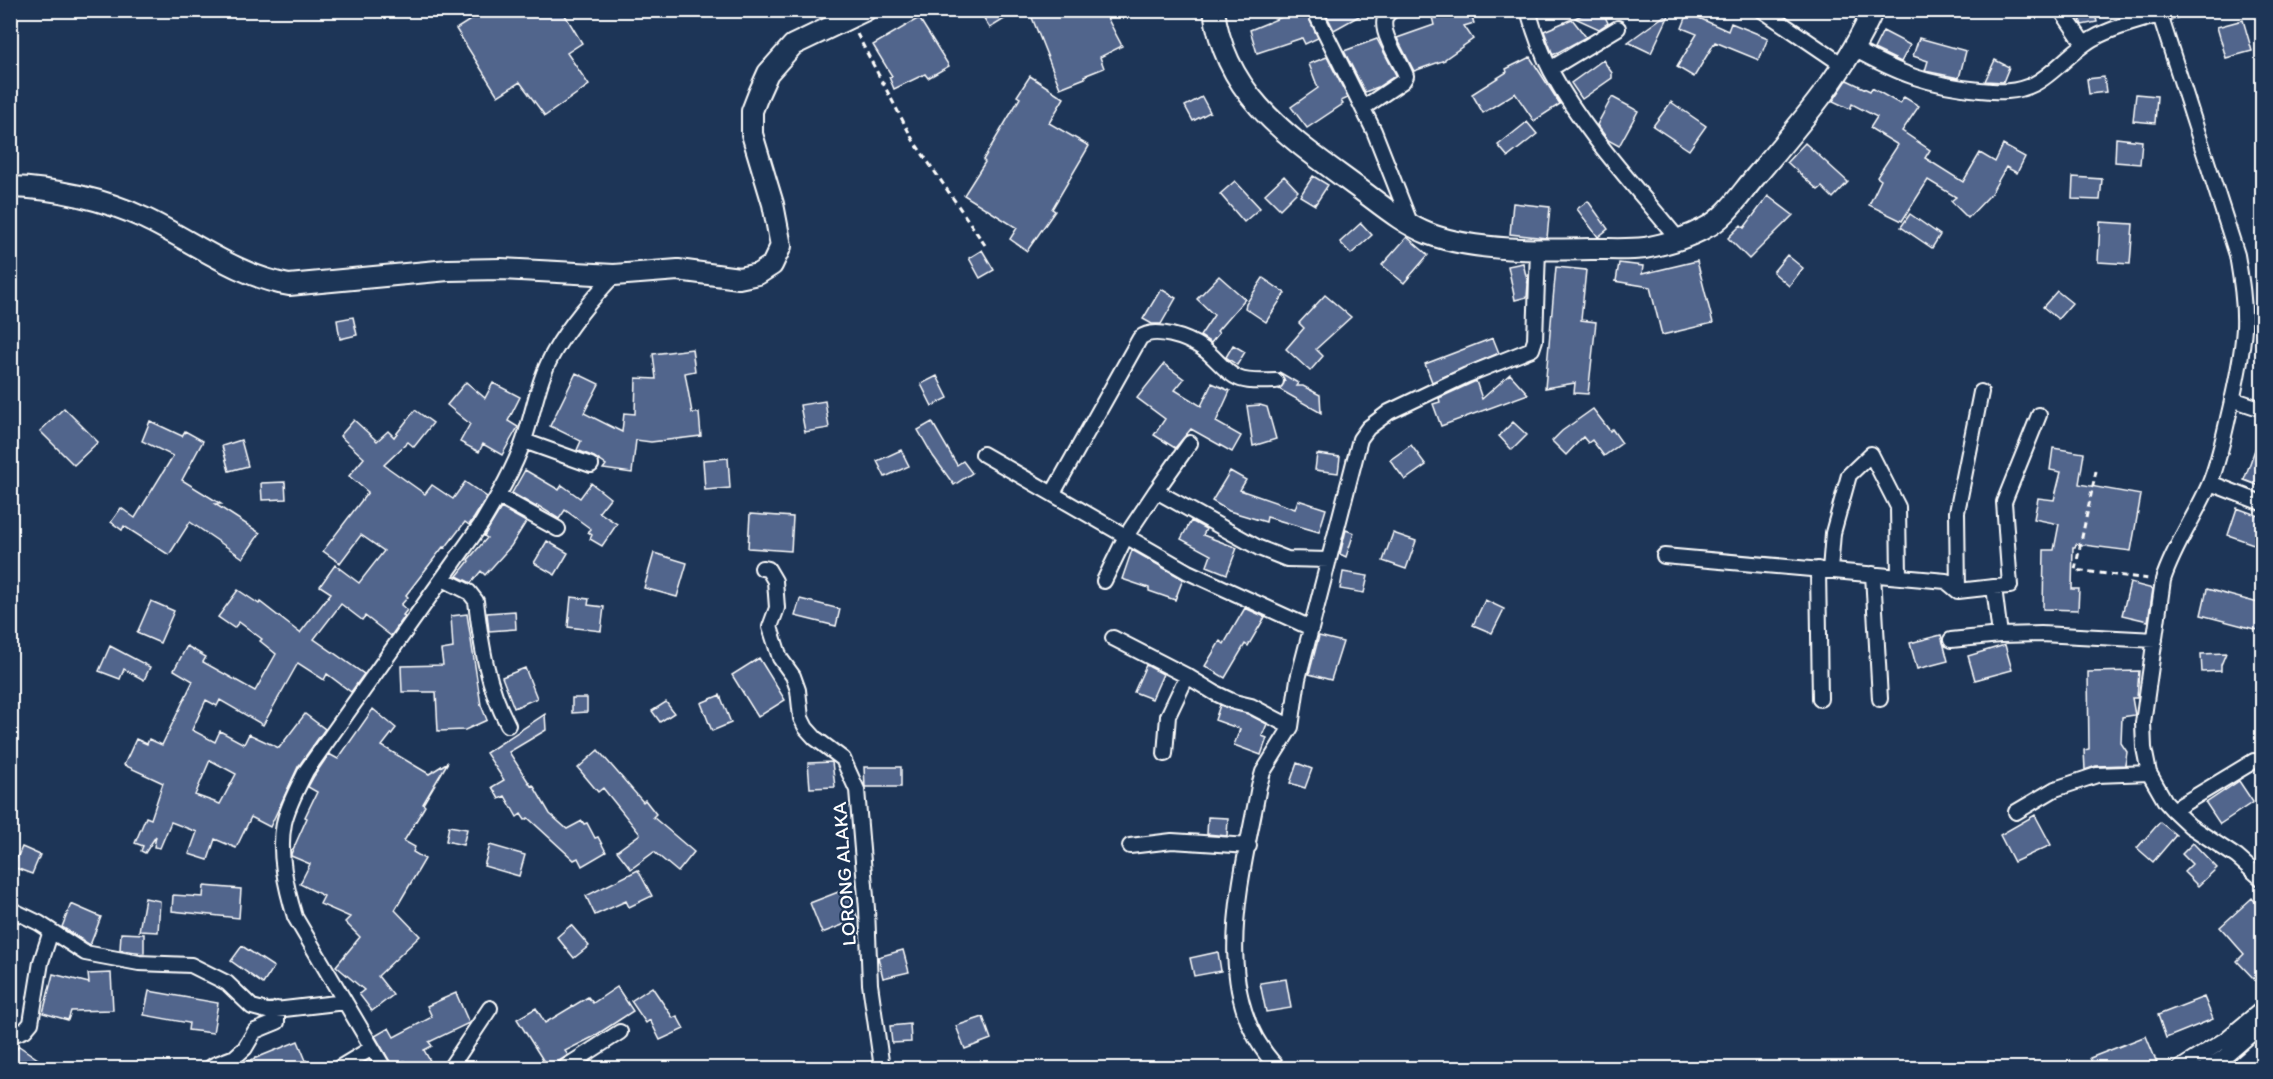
<svg xmlns="http://www.w3.org/2000/svg" width="2273" height="1079" viewBox="0 0 2273 1079" font-family="Itim,sans-serif">
<rect width="100%" height="100%" fill="#1d3557"/>
<filter id="ink" filterUnits="userSpaceOnUse"><feTurbulence type="fractalNoise" baseFrequency=".0167" numOctaves="2"/><feDisplacementMap in="SourceGraphic" scale="12" xChannelSelector="R" yChannelSelector="G"/><feConvolveMatrix kernelMatrix="1 2 1 2 8 2 1 2 1" color-interpolation-filters="sRGB"/></filter>
<g filter="url(#ink)">
<path fill="#51658c" stroke="#fff" stroke-width="1.5" fill-rule="evenodd" d="M486 10H562L582 43 567 53 589 85 545 116 520 82 498 96 456 29Z
M979 10H1019L990 28Z
M1029 10H1103L1122 46 1100 57 1104 68 1084 76 1085 78 1060 88Z
M1299 10H1305L1318 38 1305 44 1302 38 1257 53 1250 30Z
M1324 10H1370L1334 30Z
M1450 10H1469L1474 23 1464 26 1473 39 1445 59V60L1414 71 1397 38 1434 25 1432 17Z
M1592 10H1602L1608 23 1599 29 1575 18Z
M2076 10H2094L2097 22 2082 25Z
M1671 11 1651 53 1628 42Z
M1688 13 1728 31 1731 23 1768 38 1759 60 1715 42 1694 77 1677 67 1697 34 1682 28Z
M919 18 949 66 928 78 925 74 894 89 889 77 892 76 873 45Z
M1572 19 1586 37 1553 55 1544 31Z
M2243 20 2252 51 2226 58 2217 27Z
M1883 31 1910 45 1901 62 1874 49Z
M1919 38 1966 51 1959 78 1925 71 1928 61 1913 56Z
M1377 39 1396 75 1378 87 1365 92 1344 51Z
M1327 57 1348 98 1341 101 1343 104 1307 128 1291 107 1318 88 1309 64Z
M1530 57 1560 104 1534 121 1515 93 1483 113 1472 94 1507 72 1506 69Z
M1603 60 1612 73V78L1582 99 1571 83Z
M1995 60 2009 67 2003 82 1985 81Z
M1030 76 1064 98 1049 123 1089 146 1052 209 1055 211 1027 251 1010 239 1017 228 964 195 985 162 983 160 1020 98 1017 96Z
M2104 77 2106 92 2089 94 2087 79Z
M1847 80 1870 91 1872 88 1900 104 1904 97 1919 106 1902 131 1930 150 1925 158 1963 182 1980 153 1995 162 2003 145 2025 157 2017 173 2006 167 1990 195 1968 218 1951 201 1956 197 1928 180 1902 221 1869 205 1881 180 1877 177 1898 145 1870 128 1877 117 1852 104 1850 109 1833 101Z
M2136 94 2157 96 2155 123 2133 121Z
M1202 97 1210 112 1193 121 1185 106Z
M1612 97 1638 111 1619 146 1608 140 1597 125Z
M1671 102 1706 126 1689 150 1653 126Z
M1527 122 1537 134 1508 157 1498 145Z
M2116 138 2142 141 2140 164 2115 162Z
M1805 143 1848 182 1833 198 1822 187 1818 190 1787 162Z
M1284 176 1298 191 1280 209 1265 194Z
M1313 176 1328 185 1315 205 1300 196Z
M2073 177 2102 179 2100 200 2072 199Z
M1235 181 1260 208 1244 222 1220 194Z
M1768 196 1793 215 1749 259 1728 238 1741 225 1744 228Z
M1588 201 1608 229 1598 237 1577 209Z
M1513 203 1550 207 1547 238 1510 234Z
M1910 214 1940 235 1932 248 1901 227Z
M2100 222 2133 224 2130 264 2098 262Z
M1361 223 1372 235 1351 254 1340 242Z
M1407 237 1428 255 1404 283 1382 265Z
M982 250 994 270 980 278 969 258Z
M1787 255 1803 268 1789 286 1773 272Z
M1697 261 1713 323 1662 335 1650 287 1614 281H1616L1619 263 1643 266 1642 274Z
M1523 263 1528 284 1527 297 1515 300 1508 266Z
M1556 267 1586 270 1581 320 1596 322 1588 394 1574 393 1575 383 1545 388Z
M1219 276 1245 299 1217 331 1219 333 1211 343 1200 336 1214 315 1197 299Z
M1263 278 1285 293 1266 322 1245 308 1246 304Z
M1161 289 1176 298 1161 324H1152L1143 319Z
M2057 291 2072 303 2058 319 2043 307Z
M1325 295 1351 317 1316 349 1323 356 1310 371 1286 349 1304 328 1299 323Z
M353 317 357 335 340 339 337 320Z
M1493 338 1499 353 1432 382 1425 364Z
M1233 345 1245 352 1237 365 1226 357Z
M692 349 695 371 685 373 692 413H699L701 436 651 442 636 440 632 473 603 469 606 465 594 457 577 450 581 441 550 426 576 373 599 384 584 413 622 432 624 413 635 414 636 378 656 379 653 354Z
M1164 364 1184 379 1175 390 1201 406 1212 383 1230 391 1216 422 1241 436 1232 452 1191 429 1175 448 1154 435 1165 419 1137 398Z
M1279 372 1298 383 1296 386H1303L1320 395 1321 413 1279 389 1285 381Z
M1510 374 1528 394 1441 426 1433 404 1440 402 1439 398 1476 381 1482 399Z
M937 376 948 398 932 406 921 384Z
M466 382 485 398 493 383 520 397 508 421 518 427 502 455 483 444 479 452 460 442 470 424 447 405Z
M825 401 829 428 805 432 800 405Z
M1260 405 1267 407 1276 439 1253 446 1247 406Z
M64 408 98 442 74 465 40 431Z
M1593 409 1610 431 1612 429 1622 443 1604 456 1592 440 1588 443 1583 437 1566 455 1552 441 1562 431Z
M415 410 433 423 414 447 408 442 384 465 425 494 432 485 453 499 465 482 487 497 474 518 469 525 465 522 445 548 443 547 406 595 408 597 401 605 407 610 403 615 405 616 391 636 365 616 362 620 341 604 314 639 364 674 351 692 327 674 324 680 298 663 263 725 220 700 217 706 206 700 192 730 215 742 220 731 244 744 249 734 279 748 305 714 325 729 298 767 270 827 251 817 236 848 215 839 208 860 189 854 197 832 171 822 160 848 154 847 156 836 145 853 141 851 143 846 135 843 146 817 151 819 163 783 124 765 136 739 147 744 149 739 162 745 193 681 174 670 187 646 206 657 203 662 255 691 276 654 260 641 262 639 239 622 234 628 218 617 238 590 259 604 260 602 300 633 331 593 320 586 335 565 359 583 384 551 361 535 340 563 323 551 368 492 349 476 364 458 340 436 354 420 377 441 388 431 394 437ZM210 760 236 774 220 804 195 795Z
M150 421 182 436 185 431 203 441 182 480 221 504H215L260 533 243 558 190 522 169 555 124 526 122 530 111 522 121 508 135 518 173 456 142 441Z
M932 422 957 465 963 461 972 473 954 485 933 456 918 430Z
M1513 422 1527 435 1512 450 1499 436Z
M2261 433H2262V487L2244 480Z
M241 440 248 466 229 471 222 446Z
M1411 445 1426 465 1405 480 1390 460Z
M2053 448 2084 453 2079 484 2141 495 2131 551 2076 544 2075 547H2073L2072 589H2079L2078 610 2043 609 2044 550H2054L2059 524 2034 519 2038 498 2054 500 2061 472 2050 470Z
M901 450 909 466 885 477 877 461Z
M1317 454 1340 457 1338 473 1315 470Z
M728 458 730 488 705 490 703 460Z
M525 470 559 490 562 485 580 498 591 483 610 498 599 512 617 524 602 546 590 539 592 535 588 532 591 529 565 510 559 519 537 505 536 507 512 493Z
M1230 471 1246 480 1240 490 1295 509 1298 500 1326 509 1319 532 1267 517 1266 522 1229 511 1212 501Z
M285 482 286 499 262 500 261 483Z
M501 508 526 522 511 546 485 575 481 571 471 583 457 576 469 561 468 560 487 538 484 536Z
M2237 508 2262 517V547L2228 535Z
M750 514 793 517 791 551 748 548Z
M1191 521 1206 529 1203 535 1237 548 1227 574 1207 566 1211 555 1181 539Z
M1346 530 1354 533 1346 557 1340 554Z
M1393 533 1416 541 1406 569 1383 561Z
M547 541 568 553 555 575 534 563Z
M1132 550 1183 579 1175 600 1149 591V588L1122 579Z
M654 553 687 563 677 597 644 588Z
M1343 572 1368 576 1364 593 1340 589Z
M2130 583 2153 589 2148 621 2122 615Z
M2207 589 2262 604V631L2201 615Z
M571 597 589 599 588 605 604 607 601 631 568 627Z
M800 599 840 609 836 626 795 616Z
M1485 600 1504 609 1492 633 1473 625Z
M151 601 174 611 160 643 137 633Z
M1245 608 1265 617 1248 646 1245 644 1225 678 1205 666 1220 641 1224 644Z
M515 611 516 629 489 631 487 613Z
M467 614 481 705 487 720 465 730 438 731 436 692H402L401 666 443 665 441 650 453 648 451 616Z
M1941 635 1948 661 1917 669 1910 643Z
M1319 636 1343 642 1331 680 1309 674Z
M2005 645 2012 670 1975 680 1968 656Z
M110 646 150 667 144 680 124 669 120 679 99 671Z
M2226 653 2221 665V671L2202 672 2201 654Z
M759 658 785 700 758 717 732 675Z
M1146 665 1163 674 1152 699 1134 692Z
M525 668 537 698 514 708 502 677Z
M2139 671 2137 698H2132L2135 715 2122 717 2121 743 2127 752 2125 765 2096 766 2085 770 2084 750 2089 749 2088 672Z
M720 695 731 723 712 731 701 703Z
M572 698H587V712L572 713Z
M666 702 674 713 660 722 652 711Z
M1220 705 1248 714 1267 724 1262 736 1267 738 1261 755 1234 745 1240 729 1215 720Z
M373 709 396 728 382 746 429 774 448 762 423 804 425 806 404 841 415 847 413 852 425 859 395 910 420 936 378 976 393 995 372 1011 359 994 364 990 336 966 360 937 345 922 350 917 320 904 324 896 300 884 310 864 291 856V854L307 818 305 817 317 792 308 787 314 776 329 754 338 759Z
M545 714 546 730 509 752 531 786 533 785 550 814 567 829 582 821 584 824 587 823 595 838 598 837 606 852 582 866 578 858 574 860 528 818 525 820 521 814 517 817 505 796 499 799 492 787 504 780 486 753Z
M598 750 643 802 645 800 656 814 653 817 694 852 678 872 654 852 631 869 617 851 640 834 603 788 598 792 578 768Z
M832 762 835 787 810 788 808 763Z
M1297 763 1312 769 1305 788 1290 783Z
M864 767H901V787H865Z
M2239 781 2253 802 2220 824 2206 803Z
M2035 815 2051 845 2014 862 2000 835Z
M1208 817 1228 818 1227 836 1207 834Z
M2160 822 2176 835 2153 862 2137 848Z
M449 826 467 829 463 845 446 841Z
M2193 843 2217 868 2198 886 2184 872 2192 864 2182 854Z
M490 845 525 855 519 876 484 866Z
M22 847 40 855 32 874 13 867Z
M638 870 652 896 629 907 626 901 595 915 586 896Z
M204 886 241 889 239 918 172 911 173 895 203 897Z
M846 889 858 919 822 933 810 903Z
M145 898 160 901 158 932 139 931Z
M2252 898 2262 910V971L2254 979 2237 961 2244 954 2220 927Z
M71 904 101 917 90 945 62 927Z
M571 925 589 946 574 958 557 937Z
M121 933 144 934V953L120 950Z
M242 946 274 967 263 984 231 961Z
M903 950 909 972 883 978 878 957Z
M1218 952 1221 971 1194 976 1190 958Z
M111 973 113 1010 71 1011 68 1020 43 1013 53 974 89 983 88 974Z
M1286 979 1291 1008 1266 1012 1260 983Z
M617 987 633 1011 593 1037 565 1051 568 1055 559 1061 555 1066 548 1068 517 1019 536 1008 545 1023 588 997 593 1003Z
M652 987 673 1018 677 1016 684 1029 660 1040 650 1020 646 1023 631 1001Z
M149 991 218 1003 213 1033 188 1030 189 1023 144 1015Z
M456 993 469 1023 429 1042 432 1046 424 1050 434 1068H408L404 1061 393 1067 375 1036 389 1028 394 1037 432 1017 427 1006Z
M2204 997 2213 1019 2166 1038 2158 1015Z
M983 1017 991 1039 965 1049 956 1026Z
M910 1024 911 1042 892 1043 890 1026Z
M2146 1036 2159 1068H2094L2090 1058Z
M298 1041 309 1068H231L241 1064Z
M19 1046 51 1068H21L10 1061V1057Z"/>
<g fill="none" stroke-linecap="round" stroke-linejoin="round">
<g stroke="#fff" stroke-width="18">
<path id="street" d="M1314 10 1374 131 1411 225
M1528 10C1534 31 1541 52 1551 71 1584 132 1634 185 1678 239
M1762 10 1843 65
M2061 10 2084 44
M2160 15 2237 255C2241 279 2245 303 2244 328 2242 358 2235 389 2228 418 2223 440 2218 464 2209 485 2195 517 2174 546 2163 580L2143 723 2144 748 2149 773 2165 801 2173 810 2190 826 2237 857 2262 879
M1854 49C1900 74 1928 85 1980 90 1999 92 2016 93 2034 84 2056 73 2072 49 2096 37 2120 24 2149 19 2175 10
M1550 69 1618 28
M1363 108 1403 81 1406 76C1401 60 1369 21 1393 10
M2232 399 2262 409
M524 441 591 465
M983 454 1188 572 1311 628
M2210 483 2262 503
M1156 491 1190 443
M1053 493 1140 338C1154 326 1187 338 1202 348 1215 356 1224 372 1238 378 1249 383 1265 381 1276 381
M498 496 558 529
M1664 556 1946 581 1958 591 1994 587 2000 635
M762 568 768 569 775 581 777 608 770 627 780 658 793 676 798 690 801 718 806 728 815 738 843 759 857 790 867 909 870 984 882 1068
M1818 569 1820 699
M1830 570 1833 533 1849 475 1871 454 1898 507 1899 576
M1873 574 1880 699
M443 579 469 592 476 601C481 644 487 686 508 725
M1104 581 1126 536 1156 491 1259 548 1287 559 1329 560
M1994 587 2010 586 2004 502 2039 415
M1958 591 1957 512 1981 392
M1113 638 1187 676 1215 693 1234 702 1251 706 1291 727
M1951 640 2000 635 2041 634 2155 640
M1165 754 1168 716 1187 676
M2173 810 2254 761
M2016 812 2055 789 2097 775 2149 773
M1130 846 1172 841 1249 846
M10 909 39 923 85 953 139 963 191 965 227 983 252 1007 267 1011 345 1002
M10 1036 25 1030 31 1023 41 962 51 931
M210 1068 214 1065 235 1057 245 1048 255 1031 277 1022V1009
M339 1068 372 1048
M384 1068 295 917C286 887 278 854 284 823 288 805 298 787 306 771L482 523C498 496 514 469 524 440 534 411 538 379 554 352 570 324 592 299 614 275
M450 1068 490 1008
M564 1068 620 1032
M1278 1068C1206 994 1243 875 1259 786L1263 772 1291 727 1298 679 1360 439 1368 428 1389 412 1467 375 1532 349 1535 340 1538 249
M2180 1068 2226 1039 2262 1009
M2206 1068 2226 1056 2262 1025"/>
</g>
<g stroke="#fff" stroke-width="24">
<path id="secondary" d="M1214 10C1225 96 1290 138 1354 185 1378 202 1401 223 1429 234 1477 252 1545 250 1596 249 1612 249 1629 250 1645 248 1666 244 1687 238 1705 228 1726 218 1741 193 1756 176 1799 125 1846 72 1873 10
M10 187C54 188 104 199 144 218 191 240 237 276 289 285L448 270 501 269 614 275 678 270 739 278 758 274 772 265 781 246 773 204 752 134V111L759 93 768 73 793 45 866 10"/>
</g>
<path stroke="#fff" stroke-width="3" stroke-dasharray="6 4.5" stroke-linecap="butt" d="M857 34 913 140 985 245
M2096 471 2075 570 2150 579"/>
<use href="#street" stroke="#1d3557" stroke-width="14"/>
<use href="#secondary" stroke="#1d3557" stroke-width="20"/>
</g>
</g>
<g text-anchor="middle" dominant-baseline="central" stroke-width="4.5" stroke-linejoin="round" paint-order="stroke">
<g font-size="20" fill="#fff" stroke="#1d3557">
<text transform="translate(844 874) rotate(-94)">LORONG ALAKA</text>
</g>
</g>
<rect width="2273" height="1079" fill="none" stroke="#1d3557" stroke-width="36"/>
<rect x="18" y="18" width="2237" height="1043" fill="none" stroke="#fff" stroke-width="2" filter="url(#ink)"/>
</svg>
